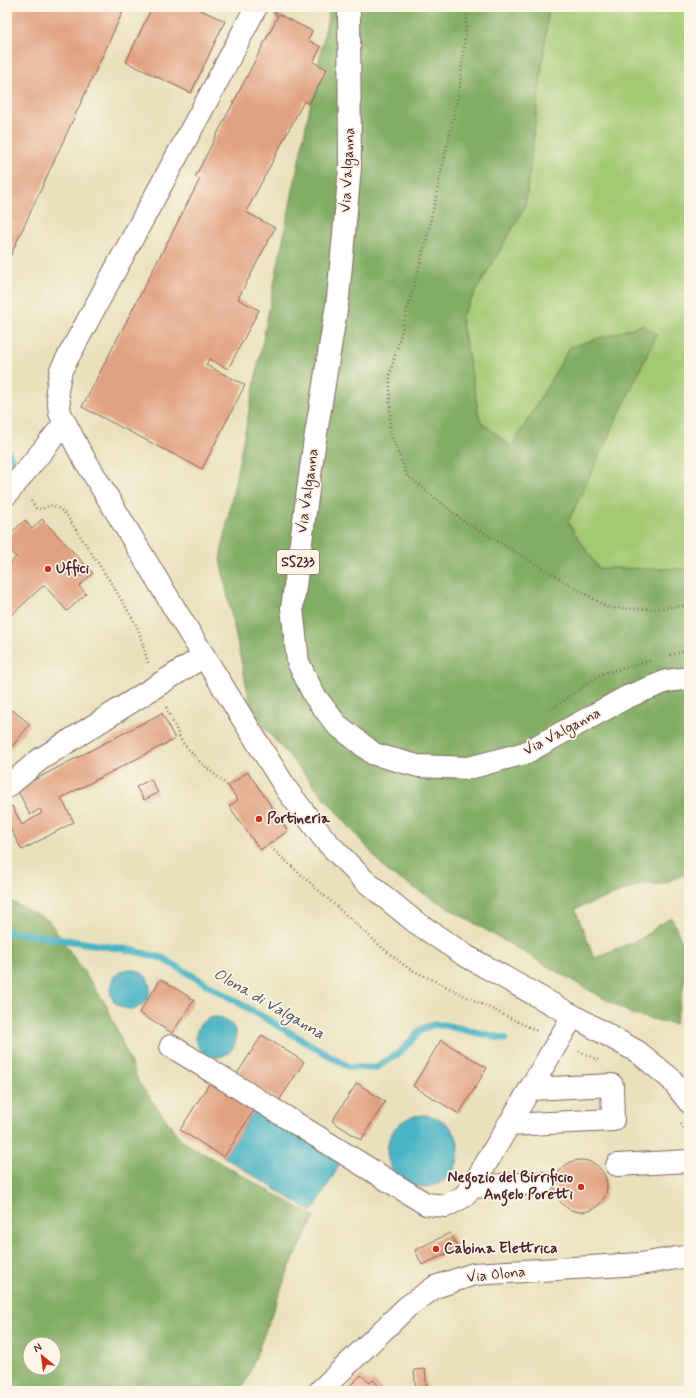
<svg xmlns="http://www.w3.org/2000/svg" width="696" height="1398" viewBox="0 0 696 1398" font-family="Mynerve,sans-serif">
<rect width="100%" height="100%" fill="#fcf5e5"/>
<filter id="ink" filterUnits="userSpaceOnUse"><feTurbulence type="fractalNoise" baseFrequency=".025" numOctaves="2"/><feDisplacementMap in="SourceGraphic" scale="8" xChannelSelector="R" yChannelSelector="G"/><feConvolveMatrix kernelMatrix="1 2 1 2 8 2 1 2 1" color-interpolation-filters="sRGB"/></filter>
<filter id="wash" filterUnits="userSpaceOnUse"><feTurbulence type="fractalNoise" baseFrequency=".012" numOctaves="4" result="noise"/><feDisplacementMap in="SourceGraphic" scale="16" xChannelSelector="R" yChannelSelector="G"/><feGaussianBlur stdDeviation="0.9" result="paint"/><feColorMatrix in="noise" values="0 0 0 0 0 0 0 0 0 0 0 0 0 0 0 0 0 1.4 0 .05"/><feComposite in="paint" operator="in"/></filter>
<g filter="url(#wash)">
<rect width="100%" height="100%" fill="#e9e1bc"/>
<path fill="#a3c973" stroke="#76744f" d="M549 7H689V569L598 568 568 522 657 334 570 347 512 447 480 421 461 317 525 207Z"/>
<path fill="#82ad65" stroke="#666648" fill-rule="evenodd" d="M330 7H549L525 207 461 317 480 421 512 447 570 347 642 325 657 334 568 522 598 568 689 569V872L662 884H643L575 909 594 958 642 938 660 924 672 918 689 961 675 1024 633 1015 552 969 389 873 252 713 220 559 271 299Z
M7 899 49 921 107 1006 139 1083 182 1141 315 1217 290 1266 249 1374 241 1391H7ZM30 1344H54V1368H30Z"/>
<path fill="#48b4c5" stroke="#496a78" d="M110 989a20 20 0 1 1 40 0a20 20 0 1 1-40 0Z
M196 1037a20 20 0 1 1 40 0a20 20 0 1 1-40 0Z
M256 1107 343 1159 312 1212 224 1157Z
M387 1151a36 36 0 1 1 72 0a36 36 0 1 1-72 0Z"/>
<g fill="none" stroke-linecap="round" stroke-linejoin="round">
<path stroke="#48b4c5" stroke-width="7" d="M7 449 12 460
M7 931 130 950 162 958 349 1067 375 1068 399 1053 421 1030 431 1025H444L505 1039"/>
</g>
<g id="blocks">
<path fill="#e1a282" d="M7 7H125L7 263Z
M152 7H194L225 21 191 93 126 62Z
M274 12 312 31 308 40 321 47 313 62 327 69 309 104 304 101 246 212 275 228 238 299 259 310 228 369 209 359 206 365 245 385 202 469 82 407 200 179 195 177 278 16 273 14Z
M42 519 93 573 79 586 86 594 67 611 44 585 7 619V566L16 557 7 547V537L25 520 32 529Z
M12 710 30 724 7 753V717Z
M162 713 175 739 61 798 74 822 22 850 11 830 7 833V809L12 806 22 825 42 813 40 809 30 815 17 789Z
M248 772 288 831 260 850 229 806 238 800 228 786Z
M151 779 158 793 144 800 136 787Z
M161 979 194 1000 172 1033 139 1013Z
M262 1035 304 1062 279 1101 237 1074Z
M441 1040 487 1068 459 1114 413 1086Z
M212 1079 256 1107 224 1157 180 1130Z
M357 1083 385 1102 361 1140 332 1121Z
M555 1186a26 26 0 1 1 52 0a26 26 0 1 1-52 0Z
M450 1233 458 1248 422 1265 415 1250Z
M425 1369 427 1391H416L414 1370Z
M361 1375 370 1383 373 1380 384 1391H345Z"/>
</g>
</g>
<g filter="url(#ink)">
<use href="#blocks" fill-opacity="0" stroke="#82635e" stroke-width="1"/>
<g fill="none" stroke-linecap="round" stroke-linejoin="round">
<g stroke="#82635e" stroke-width="24">
<path id="minor" d="M256 7 211 93 61 370 57 390 60 413 79 450 179 616 287 790 325 840 364 880 414 921 466 956 638 1052 671 1079 689 1102
M7 494 65 423
M7 787 39 760 204 656
M171 1046 426 1204 446 1206 463 1197 472 1187 573 1016
M508 1125 613 1120 612 1085 530 1089
M617 1165 689 1161
M472 1187 543 1183
M320 1391 407 1307 435 1287 474 1274 640 1264 689 1256"/>
</g>
<g stroke="#82635e" stroke-width="24">
<path id="major" d="M349 7 350 168 338 298 314 446 292 608 298 662 314 695 336 724 374 754 418 766 469 768 525 753 627 697 667 681 689 678"/>
</g>
<path stroke="#82635e" stroke-width="2.5" stroke-dasharray="1 3" stroke-linecap="butt" d="M468 7 460 86 427 237 390 374V432L407 475 462 520 609 608 655 609 689 605
M31 501 36 508 41 509 52 505 60 509 67 516 113 586 133 619 139 631 148 663
M670 655 689 650
M166 707 182 742 198 760 228 786
M550 710 601 674 650 661
M268 845 386 951 408 968 537 1031
M579 1051 600 1061
M681 1124 689 1135"/>
<use href="#minor" stroke="#fff" stroke-width="22"/>
<use href="#major" stroke="#fff" stroke-width="22"/>
</g>
</g>
<g fill="#c8321e" stroke="#fcf5e5" stroke-width="1.5">
<circle cx="48" cy="569" r="4"/>
<circle cx="259" cy="819" r="4"/>
<circle cx="581" cy="1187" r="4"/>
<circle cx="436" cy="1249" r="4"/>
</g>
<g text-anchor="middle" dominant-baseline="central" stroke-width="3.5" stroke-linejoin="round" paint-order="stroke">
<rect fill="#fcf5e5" stroke="#7f5f63" stroke-width="1" x="277" y="550" width="42" height="24" rx="3"/>
<g font-size="14" font-weight="bold" fill="#4a1f2b">
<text x="298" y="562">SS233</text>
</g>
<g font-size="15" fill="#4a1f2b" stroke="#fcf5e5">
<text transform="translate(348 170) rotate(-87)">Via Valganna</text>
<text transform="translate(308 491) rotate(-82)">Via Valganna</text>
<text transform="translate(562 732) rotate(-28)">Via Valganna</text>
<text transform="translate(496 1275) rotate(-6)">Via Olona</text>
</g>
<g font-size="15" font-weight="bold" fill="#4a1f2b" stroke="#fcf5e5" text-anchor="start">
<text x="56" y="569">Uffici</text>
<text x="267" y="819">Portineria</text>
<text x="573" y="1178" text-anchor="end">Negozio del Birrificio<tspan x="573" dy="17">Angelo Poretti</tspan></text>
<text x="444" y="1249">Cabina Elettrica</text>
</g>
<g font-size="16" font-style="italic" fill="#495361" stroke="#fcf5e5">
<text transform="translate(269 1004) rotate(30)">Olona di Valganna</text>
</g>
</g>
<rect width="696" height="1398" fill="none" stroke="#fcf5e5" stroke-width="24"/>
<g transform="translate(42 1356) rotate(331)"><circle r="19" fill="#fcf5e5" stroke="#b59f9b"/>
<path d="M0-3L7 15L0 10L-7 15Z" fill="#c8321e"/>
<text y="-6" font-size="11" font-weight="bold" text-anchor="middle" fill="#4a1f2b">N</text>
</g>
</svg>
